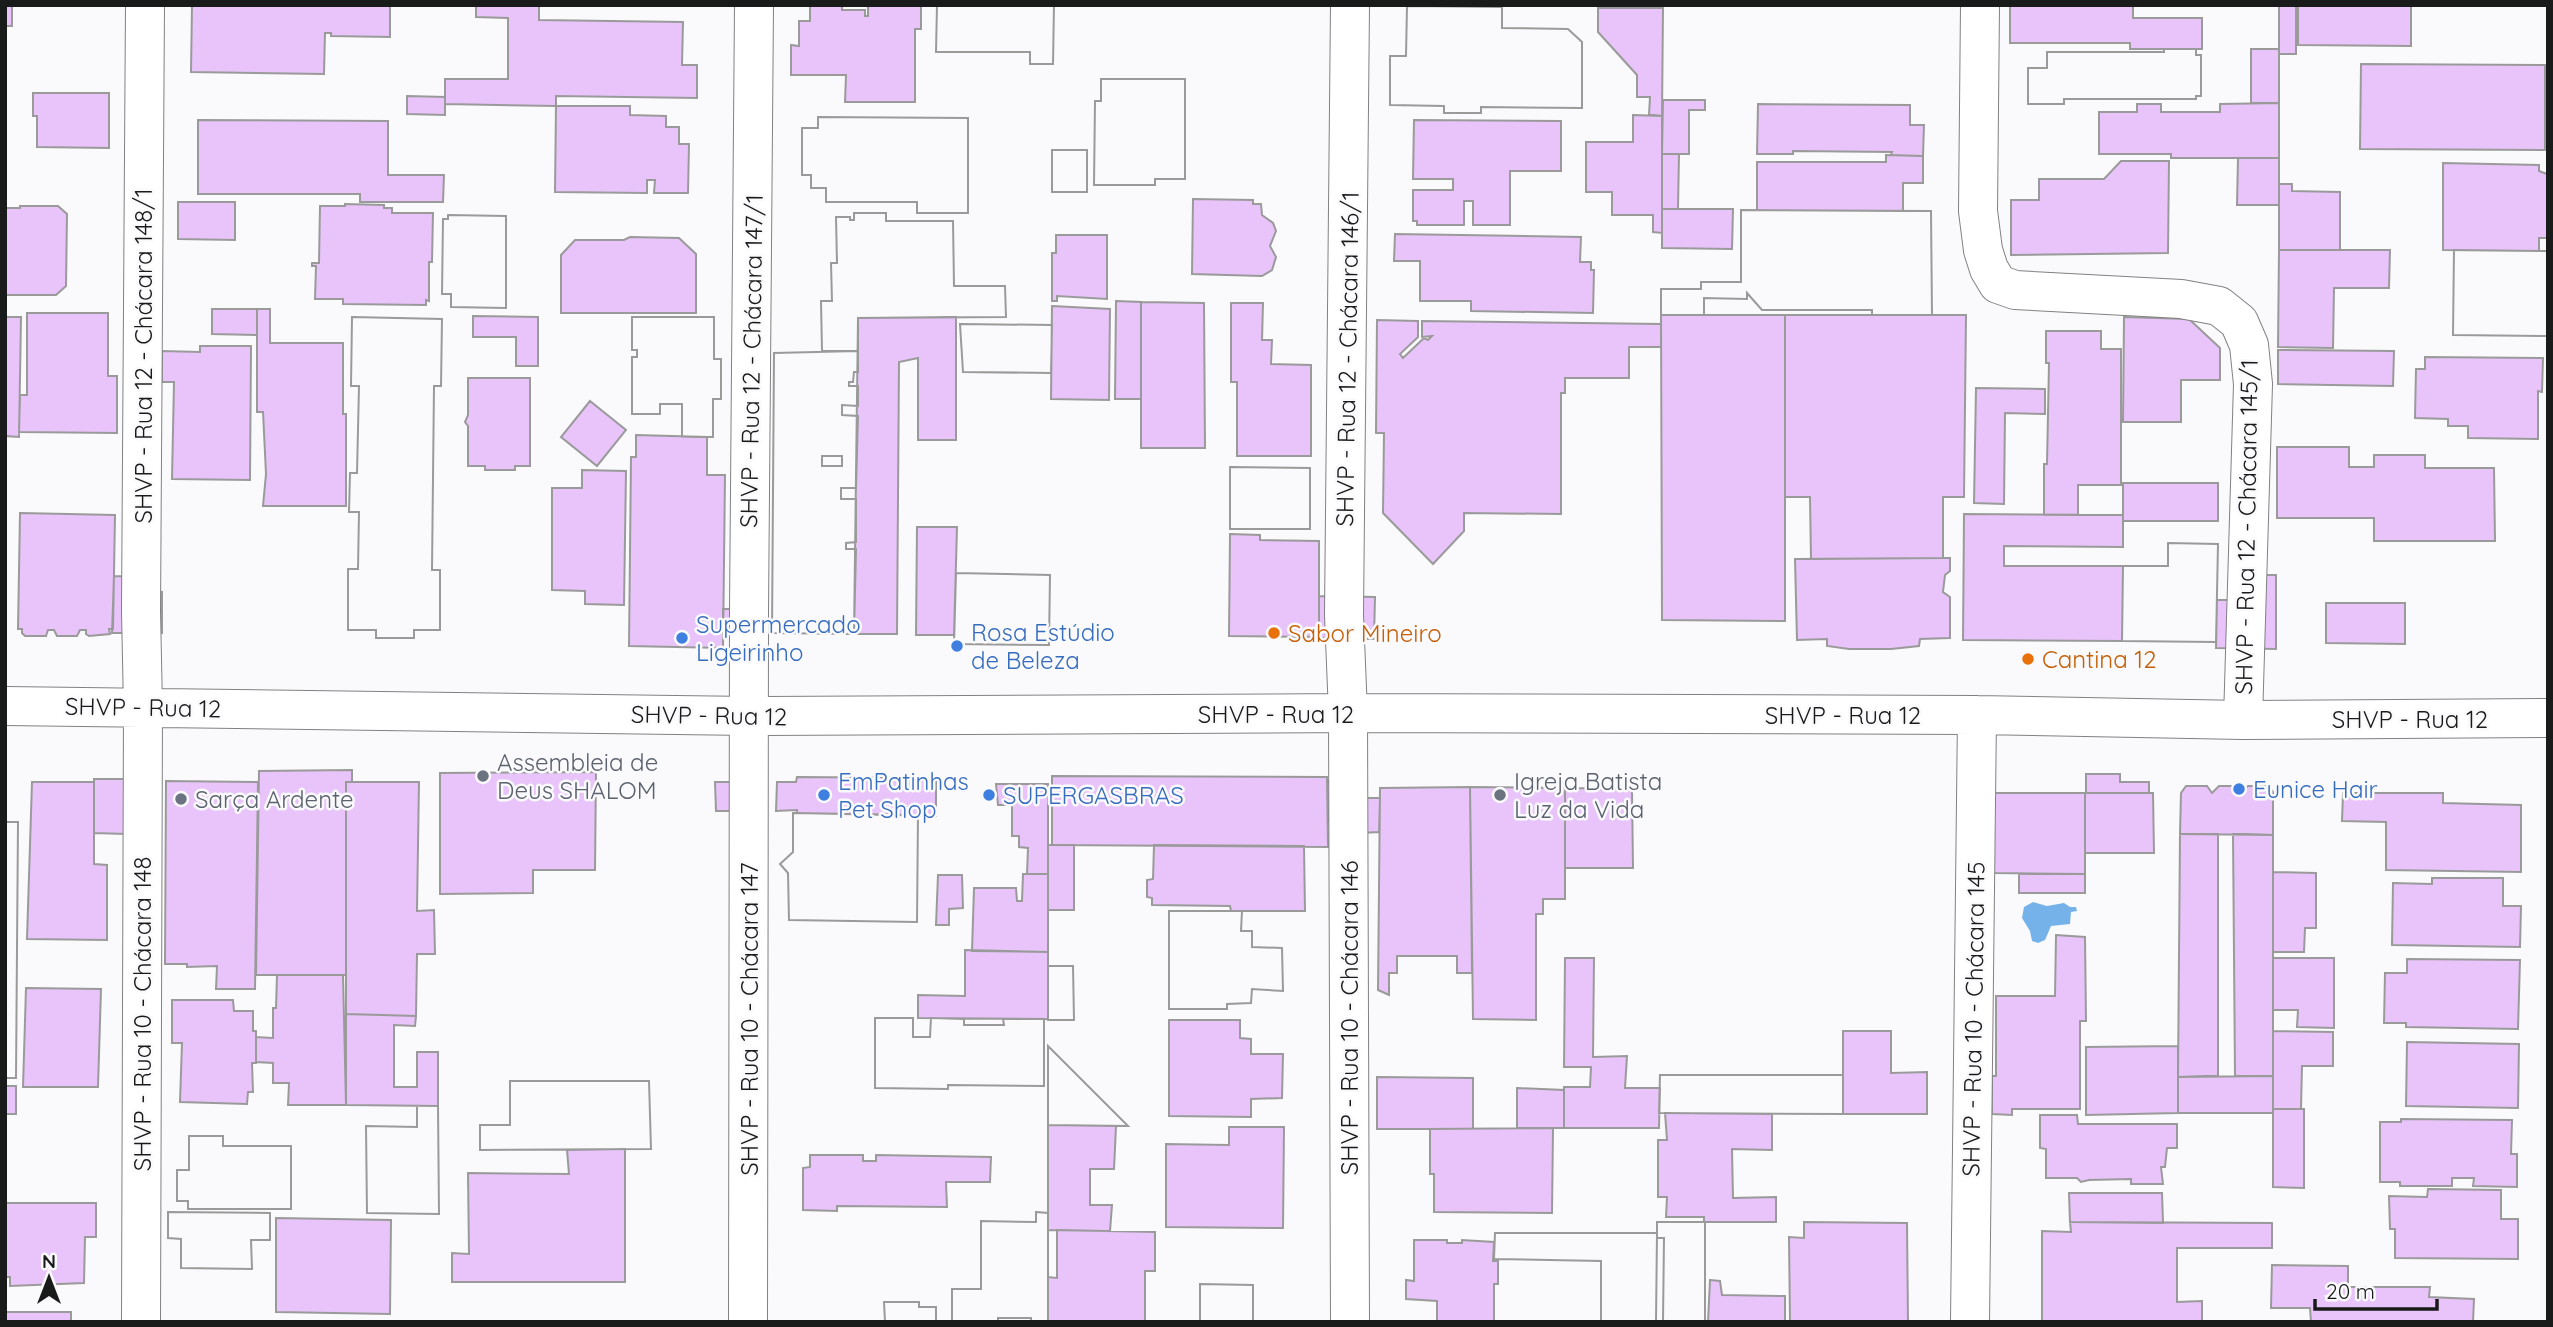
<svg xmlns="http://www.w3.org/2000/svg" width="2553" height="1327" viewBox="0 0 2553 1327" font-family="Quicksand,sans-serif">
<rect width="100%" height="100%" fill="#fafafc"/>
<path fill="#75b2ea" d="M2033 902 2047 906 2064 903 2070 907H2076L2077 911 2071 912 2070 924 2051 926 2045 940 2038 943 2032 941 2030 931 2022 918 2024 907Z"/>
<path fill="#e8c4fa" stroke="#9b9a9b" stroke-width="2" fill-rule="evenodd" d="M5 5H12V26H5Z
M192 5H390V37L331 36V33H325L324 74 191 72Z
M476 5H539V20L683 22 682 65H697V98L556 96V106L445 104V79H508V18L476 17Z
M810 5H842V10H865V16H868V5H921V29H915V102H845L846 75H791V45L799 46V21H810Z
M937 5H1054L1053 64H1030V52H936Z
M937 5H1054L1053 64H1030V52H936Z
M2010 5H2133V18H2202V49H2130V43H2010Z
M2279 5H2296V54H2279Z
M2298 5H2411V46L2298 45Z
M1407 6 1502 7V28L1568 29 1582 42V108L1481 107V113H1444V106L1390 105V56H1406Z
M1407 6 1502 7V28L1568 29 1582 42V108L1481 107V113H1444V106L1390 105V56H1406Z
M1598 8H1663L1662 116 1649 115 1650 97H1637V75L1598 32Z
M2164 49H2196V55H2201V96H2196V99H2064V104H2028V68H2047V52H2164Z
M2164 49H2196V55H2201V96H2196V99H2064V104H2028V68H2047V52H2164Z
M2251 49H2279V103H2251Z
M2361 64 2545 65V150L2360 149Z
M1101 79H1185V179H1155V185H1094L1095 101H1101Z
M1101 79H1185V179H1155V185H1094L1095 101H1101Z
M33 93H109V148L37 147V116H33Z
M407 96 445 97V115L407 114Z
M1663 100H1705V110H1689V154H1662Z
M2279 103V158H2171V154H2099V112H2137V104H2161V112H2220V104Z
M1758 104 1910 105V125H1924L1923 156 1891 155 1892 152 1793 151V154H1757Z
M556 106H630V115L666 116V127H679V144H689L688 193H654L655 180H647V193L555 192Z
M1633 115 1662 116V233L1653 232V215H1612V192H1586V142H1633Z
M818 117 968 118V213H917V202H826V188H811V175H802V128H818Z
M818 117 968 118V213H917V202H826V188H811V175H802V128H818Z
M198 120 388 121V175H444L443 202H360V194H198Z
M1414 120 1561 121V171H1510V225H1473V201H1464V225H1417V221H1413V190H1453V179H1413Z
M1052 150H1087V192H1052Z
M1052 150H1087V192H1052Z
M1662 154H1679L1678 209H1662Z
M1886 155 1923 156V183H1903V211L1757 210V162H1886Z
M2238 158H2279V205H2237Z
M2121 161H2169L2168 253 2011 255V200H2039V179H2104Z
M2443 163 2539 165V171L2547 174 2548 181 2547 238H2539V251L2443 250Z
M2279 184H2292V191L2340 192V250H2279Z
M1193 199 1253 200V204H1261L1262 215 1273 223 1276 231 1270 246 1276 257 1272 270 1262 276 1192 274Z
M178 202H235V240L178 239Z
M345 204 384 205V208H392V213H433L432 262H429V301L426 300V305L343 304V299H315L316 266H312V263H319L320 206H345Z
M20 206H58L67 214 66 286 56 295H5V208H20Z
M1662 209H1733L1732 249 1662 248Z
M1741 210 1931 211 1932 315H1872V310H1762L1747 293V299L1704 298V315H1661V289H1701V282H1741Z
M1741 210 1931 211 1932 315H1872V310H1762L1747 293V299L1704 298V315H1661V289H1701V282H1741Z
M854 213H886V221H953L954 286H1005L1006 317 858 318V351H822L821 301H832L831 263H837L836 217H850V220H854Z
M854 213H886V221H953L954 286H1005L1006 317 858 318V351H822L821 301H832L831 263H837L836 217H850V220H854Z
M448 215 506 216V308L451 307V294H442L443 219H448Z
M448 215 506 216V308L451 307V294H442L443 219H448Z
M1395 234 1581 237 1580 262H1591V270H1594L1593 313 1471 311V301H1420V261H1394Z
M1056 235H1107V299L1057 296V301H1052V253H1056Z
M630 237 679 238 696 254V313H561V255L575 240H624Z
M2279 250H2390L2389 288H2334L2333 348 2278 347Z
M2454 250 2548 251V336L2453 335Z
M2454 250 2548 251V336L2453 335Z
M1116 301 1141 302V399H1115Z
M1141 302 1204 303 1205 448H1141Z
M1231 303H1263L1262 340H1272L1271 364 1311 365V456H1237V382H1231Z
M1052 306 1110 309 1109 400 1051 399Z
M212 309H257V335L212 334Z
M257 309H270V343H343V414H346V506H263L266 474 263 412H257Z
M27 313H108V376H117V433L19 432 20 395H27Z
M1661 315H1785V621L1662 620Z
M1785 315H1966L1964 497H1943V558L1811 559 1810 497H1785Z
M473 316 538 317V366H516V337H473Z
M5 317H21L19 437 5 436Z
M352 317 442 319 441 386H434L432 570H440V630H414V638H376V630H348V569H358L359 512H349L350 473H357L359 386H351Z
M352 317 442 319 441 386H434L432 570H440V630H414V638H376V630H348V569H358L359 512H349L350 473H357L359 386H351Z
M632 317H714V359H721V399H713V437H682V404H660V414H632V357H637V350H632Z
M632 317H714V359H721V399H713V437H682V404H660V414H632V357H637V350H632Z
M956 317V440H918V358L899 362 897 634H854L858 318Z
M2124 317 2189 319 2220 348V380H2181V422H2123Z
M1377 320 1418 321V337L1400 354 1403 358 1424 338 1428 340 1432 336 1422 337V321L1661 324V347H1629V378H1565V393H1561V514L1464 513V531L1433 564 1383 513 1384 433H1376Z
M960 324 1052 325 1051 373 963 372Z
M960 324 1052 325 1051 373 963 372Z
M2046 331H2101V349H2121V485H2078V515H2044V464H2047L2049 363H2046Z
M200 346H251L250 480 172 479 174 382H162V351L200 352Z
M2278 350 2394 351 2393 386 2278 384Z
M858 351V372H854L853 382H849V386H858V406L842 405V415L858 416 856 488H841V499H856V542L846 543V549H856L854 634 772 633 774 353ZM822 456H842V466H822Z
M858 351V372H854L853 382H849V386H858V406L842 405V415L858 416 856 488H841V499H856V542L846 543V549H856L854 634 772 633 774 353ZM822 456H842V466H822Z
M2425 357 2543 358 2542 392 2538 391V439L2468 438V426H2448V419L2415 418 2416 369H2425Z
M468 378H530V466H515V470H485V466H468V426L465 422 468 415Z
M1976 388 2045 389V414L2005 413 2004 504 1974 503Z
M590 401 626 430 597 466 561 437Z
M636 435 707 437V475H725L723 648 629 646 631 457H636Z
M2277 447H2349V467H2374V455H2425V468H2494L2495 541H2374V518H2277Z
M1230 467 1310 468V529H1230Z
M1230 467 1310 468V529H1230Z
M582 470 626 471 624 605 585 604V591L552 590V488H582Z
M2123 483H2218V521H2123Z
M20 513 115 515 113 629H109L110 634 89 636 86 634V630H80L77 636H57L54 630H48L46 636H25L22 633V629H18Z
M1964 514 2123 515V547L2004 546V566H2123L2122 641 1963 640Z
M917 527H957L954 635H916Z
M1230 534 1260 535V540L1319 541V637L1229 636Z
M2168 543 2218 544 2216 642 2122 641 2123 566H2168Z
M2168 543 2218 544 2216 642 2122 641 2123 566H2168Z
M1943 558H1950V571L1945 575 1943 592 1950 597V638L1920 639 1919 646 1891 649H1849L1827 646V639L1797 640 1795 559Z
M956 573 1050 575 1049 645 954 644Z
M956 573 1050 575 1049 645 954 644Z
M2249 575H2276V649L2216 648 2217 600H2249Z
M114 576 136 577V590L162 592V633H112Z
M1319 596 1375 597 1374 639 1319 638Z
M2326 603H2405V644L2326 643Z
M723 609H766V633H723Z
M352 770V782H346V975H256L259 771Z
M596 772 595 870H533V893L440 894V773Z
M2086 774H2120V782H2149V793H2086Z
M1052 776 1327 777 1328 847 1052 845Z
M797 777 936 778V816L797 813V810L776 811 777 782H796Z
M94 779H125L126 834 94 833Z
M166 781 258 782 255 989H216L217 966 187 967V964H165Z
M1327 781 1362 798H1380L1379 832 1361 833 1347 821H1328Z
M32 782H94V864L107 865V940L27 939Z
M346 782H419L417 911 434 910 435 954H417L416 1016 346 1014Z
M715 782H734L732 811H716Z
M996 784H1048V874H1027L1028 848 1019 847V836H1012V805H998Z
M2186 786H2207L2212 793 2219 786H2235L2241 792 2248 786H2269L2273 792V835L2180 834 2181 793Z
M1470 787 1565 788V899H1543V914H1536V1020L1473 1019Z
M1470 787 1472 973H1457V956H1397V973H1389V995L1387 994 1378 990 1380 788Z
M1565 788 1632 789 1633 868H1565Z
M1994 793H2085V874L1993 873Z
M2085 793H2153L2154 853H2085Z
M2343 793H2443V803L2521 805V872L2386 870V822L2342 821Z
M793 813 918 815 917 922 789 920 788 873 780 864 793 852Z
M793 813 918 815 917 922 789 920 788 873 780 864 793 852Z
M5 822H18L16 1078H5Z
M5 822H18L16 1078H5Z
M2180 834H2218V1076L2178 1077Z
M2233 834 2273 835V1076H2235Z
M1048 845H1074V910H1048Z
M1154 845 1304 846 1305 911H1231L1230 906 1152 905V898L1147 897V880L1153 879Z
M2273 872 2316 873V928H2305L2304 952H2273Z
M1023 874H1048V952L972 951 974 888H1016L1017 901H1022Z
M2019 874H2085V893H2019Z
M938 875H962L963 908 949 909V925H936Z
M2432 878H2503V906H2521L2520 947 2392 945 2393 883 2432 884Z
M1169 911H1242L1241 931H1252V947L1282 948 1283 991 1252 989 1251 1003 1227 1004V1009H1169Z
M1169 911H1242L1241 931H1252V947L1282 948 1283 991 1252 989 1251 1003 1227 1004V1009H1169Z
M2056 935 2085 937 2086 1021H2080V1109H2012V1115L1992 1114V1076H1996V996H2055Z
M965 950 1048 952V1019L918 1018V995L965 996Z
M1565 958H1594L1593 1057 1627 1056 1625 1088H1660L1659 1128H1564V1087H1590L1591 1067H1564Z
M2273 958H2334V1028L2297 1027 2298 1010H2273Z
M2407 959 2520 960 2518 1029 2406 1027V1023H2384L2385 973H2407Z
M1048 966H1073L1074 1020H1048Z
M1048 966H1073L1074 1020H1048Z
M277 975H343L346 1105H288L289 1083H273V1063L256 1062V1037L273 1038V1008H276Z
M26 988 101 989 98 1087H23Z
M172 1000H233L234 1011H253V1031H256V1063H252L253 1092H248L247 1104 180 1102 182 1043H172Z
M346 1014 416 1016 415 1026 394 1025V1087H417V1052H438V1106L346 1105Z
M875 1018H913V1037H930L931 1018 964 1019V1025H1004L1003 1019H1044V1086L948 1085V1089L875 1088Z
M875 1018H913V1037H930L931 1018 964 1019V1025H1004L1003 1019H1044V1086L948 1085V1089L875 1088Z
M1169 1020H1240V1038L1251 1039V1054H1283L1282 1098 1251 1099V1117L1169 1116Z
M1843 1031H1891V1073L1927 1072V1114H1843Z
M2273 1031 2333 1032V1066H2302L2301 1109H2273Z
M2407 1042 2519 1044 2518 1108 2406 1106Z
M1048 1046 1128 1126 1048 1125Z
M1048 1046 1128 1126 1048 1125Z
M2178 1046V1113L2086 1115V1047Z
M1660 1075H1843V1114L1659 1113Z
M1660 1075H1843V1114L1659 1113Z
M2273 1076V1113H2178V1077Z
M1377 1077 1473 1078V1129H1377Z
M510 1081H649L651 1149 480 1150V1125H510Z
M510 1081H649L651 1149 480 1150V1125H510Z
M5 1086H16V1114H5Z
M1517 1088 1564 1090V1128H1517Z
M417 1106H438L439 1214 367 1213 366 1126 417 1127Z
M417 1106H438L439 1214 367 1213 366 1126 417 1127Z
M2273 1109H2304V1188L2273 1187Z
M1665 1113 1772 1114V1150L1732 1149 1733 1198 1776 1197V1222H1704V1217H1666L1667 1197H1658V1140H1667Z
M2040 1115H2077L2078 1124H2177V1148H2167L2165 1167H2161L2163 1184H2131V1179L2089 1180 2081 1182 2077 1178H2046V1149L2040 1148Z
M2401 1119 2512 1120 2511 1154H2517V1187L2473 1186 2474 1178H2452V1186H2400V1182H2380V1122H2401Z
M1048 1125 1116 1126 1114 1169H1090V1205H1112L1110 1231 1048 1230Z
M1229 1127H1284L1283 1228 1166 1227V1144L1229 1145Z
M1553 1128 1552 1213 1434 1212V1174H1430V1129Z
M189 1136H223V1146H291V1209H188V1201H177V1170H189Z
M189 1136H223V1146H291V1209H188V1201H177V1170H189Z
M625 1149V1282H452V1253L469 1254 468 1173 569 1174 567 1150Z
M810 1155H863V1161H876V1155L991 1157 990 1182H946L947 1207 837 1206V1211L803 1210V1168L810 1167Z
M2428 1189 2501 1190V1219H2518V1259L2395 1258V1229H2390L2389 1196 2427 1197Z
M2069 1193H2162L2163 1223 2070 1222Z
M5 1203H96V1237H85L84 1283 10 1286V1277H5Z
M168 1212 270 1213V1240H251L252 1269 181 1268V1239L168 1238Z
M168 1212 270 1213V1240H251L252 1269 181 1268V1239L168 1238Z
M1036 1212 1048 1213V1322H1031V1318H998V1322H952V1289H981V1221L1036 1222Z
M1036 1212 1048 1213V1322H1031V1318H998V1322H952V1289H981V1221L1036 1222Z
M276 1218 391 1220 390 1314 276 1312Z
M1657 1222H1705V1322H1656L1663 1321 1664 1238H1657Z
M1657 1222H1705V1322H1656L1663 1321 1664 1238H1657Z
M1804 1222 1907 1223 1908 1322H1790L1789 1237 1804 1238Z
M2070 1222 2272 1223V1248H2177V1302L2202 1301V1322H2042V1231L2071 1232Z
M1057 1230 1155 1232V1271H1145V1322H1048V1277L1057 1278Z
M1495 1233H1657L1656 1322H1601V1261L1494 1259Z
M1495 1233H1657L1656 1322H1601V1261L1494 1259Z
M1414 1240H1447V1243H1462V1240L1494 1242 1493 1261H1498V1284H1494V1322H1437V1301L1406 1299V1280L1414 1281Z
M2272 1265 2348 1266V1287H2430L2429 1297 2474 1299 2473 1322H2311L2310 1308H2271Z
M1710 1280 1720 1281 1722 1295 1785 1296V1322H1708Z
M1200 1284 1253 1285V1322H1200Z
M1200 1284 1253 1285V1322H1200Z
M884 1302H919V1307H936V1322H885Z
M884 1302H919V1307H936V1322H885Z
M5 1312H71V1322H5Z"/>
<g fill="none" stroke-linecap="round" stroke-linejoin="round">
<g stroke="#808183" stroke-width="40">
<path id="minor" d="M1980 5 1978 211 1983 250 1989 269 1998 284 2015 290 2181 299 2219 306 2239 322 2249 345 2253 384 2243 720
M5 706 750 716 1348 713 1977 715 2243 720 2548 718
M141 1322 143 707 141 611 145 5
M748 1322 749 612 754 5
M1350 1322 1348 713 1344 615 1350 5
M1970 1322 1977 715"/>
</g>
<use href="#minor" stroke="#fff" stroke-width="38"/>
</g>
<g fill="#e8710a" stroke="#fafafc" stroke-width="2.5">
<circle cx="1274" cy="633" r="7"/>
<circle cx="2028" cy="659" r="7"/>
</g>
<g fill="#3f7fe0" stroke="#fafafc" stroke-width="2.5">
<circle cx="682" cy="638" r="7"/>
<circle cx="957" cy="646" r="7"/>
<circle cx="2239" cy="789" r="7"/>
<circle cx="824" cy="795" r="7"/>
<circle cx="989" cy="795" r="7"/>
</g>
<g fill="#6b7280" stroke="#fafafc" stroke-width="2.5">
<circle cx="483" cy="776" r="7"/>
<circle cx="1500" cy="795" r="7"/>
<circle cx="181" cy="799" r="7"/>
</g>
<g text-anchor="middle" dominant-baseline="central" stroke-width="5" stroke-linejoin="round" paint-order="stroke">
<g font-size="24" fill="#191a1a" stroke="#fafafc">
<text transform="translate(143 356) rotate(-90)">SHVP - Rua 12 - Chácara 148/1</text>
<text transform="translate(1347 359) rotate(-89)">SHVP - Rua 12 - Chácara 146/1</text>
<text transform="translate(751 361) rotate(-89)">SHVP - Rua 12 - Chácara 147/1</text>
<text transform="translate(2246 527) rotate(-89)">SHVP - Rua 12 - Chácara 145/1</text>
<text transform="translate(143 707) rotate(1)">SHVP - Rua 12</text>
<text x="1276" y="714">SHVP - Rua 12</text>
<text transform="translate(709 715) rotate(1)">SHVP - Rua 12</text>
<text x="1843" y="715">SHVP - Rua 12</text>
<text x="2410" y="719">SHVP - Rua 12</text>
<text transform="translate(142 1014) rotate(-90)">SHVP - Rua 10 - Chácara 148</text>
<text transform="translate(1349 1018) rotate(-90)">SHVP - Rua 10 - Chácara 146</text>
<text transform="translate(749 1019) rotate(-90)">SHVP - Rua 10 - Chácara 147</text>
<text transform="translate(1973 1019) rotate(-89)">SHVP - Rua 10 - Chácara 145</text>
</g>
<g font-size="24" fill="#366cbe" stroke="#fafafc" text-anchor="start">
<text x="696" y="624">Supermercado<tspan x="696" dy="28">Ligeirinho</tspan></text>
<text x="971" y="632">Rosa Estúdio<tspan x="971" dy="28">de Beleza</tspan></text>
<text x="838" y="781">EmPatinhas<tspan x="838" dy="28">Pet Shop</tspan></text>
<text x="2253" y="789">Eunice Hair</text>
<text x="1003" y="795">SUPERGASBRAS</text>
</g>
<g font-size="24" fill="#c56008" stroke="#fafafc" text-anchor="start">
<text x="1288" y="633">Sabor Mineiro</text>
<text x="2042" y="659">Cantina 12</text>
</g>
<g font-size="24" fill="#5b616d" stroke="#fafafc" text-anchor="start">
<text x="497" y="762">Assembleia de<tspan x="497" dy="28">Deus SHALOM</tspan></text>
<text x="1514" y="781">Igreja Batista<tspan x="1514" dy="28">Luz da Vida</tspan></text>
<text x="195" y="799">Sarça Ardente</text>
</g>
</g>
<rect width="2553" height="1327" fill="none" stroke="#191a1a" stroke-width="14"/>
<g transform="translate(49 1278)" stroke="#fafafc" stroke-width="5" paint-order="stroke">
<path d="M0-5L12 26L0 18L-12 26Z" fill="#191a1a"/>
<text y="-10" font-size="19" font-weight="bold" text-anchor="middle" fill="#191a1a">N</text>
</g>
<path d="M2315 1299v10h122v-10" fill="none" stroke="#191a1a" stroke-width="3.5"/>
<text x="2326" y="1299" font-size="21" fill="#191a1a" stroke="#fafafc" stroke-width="5" paint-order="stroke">20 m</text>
</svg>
